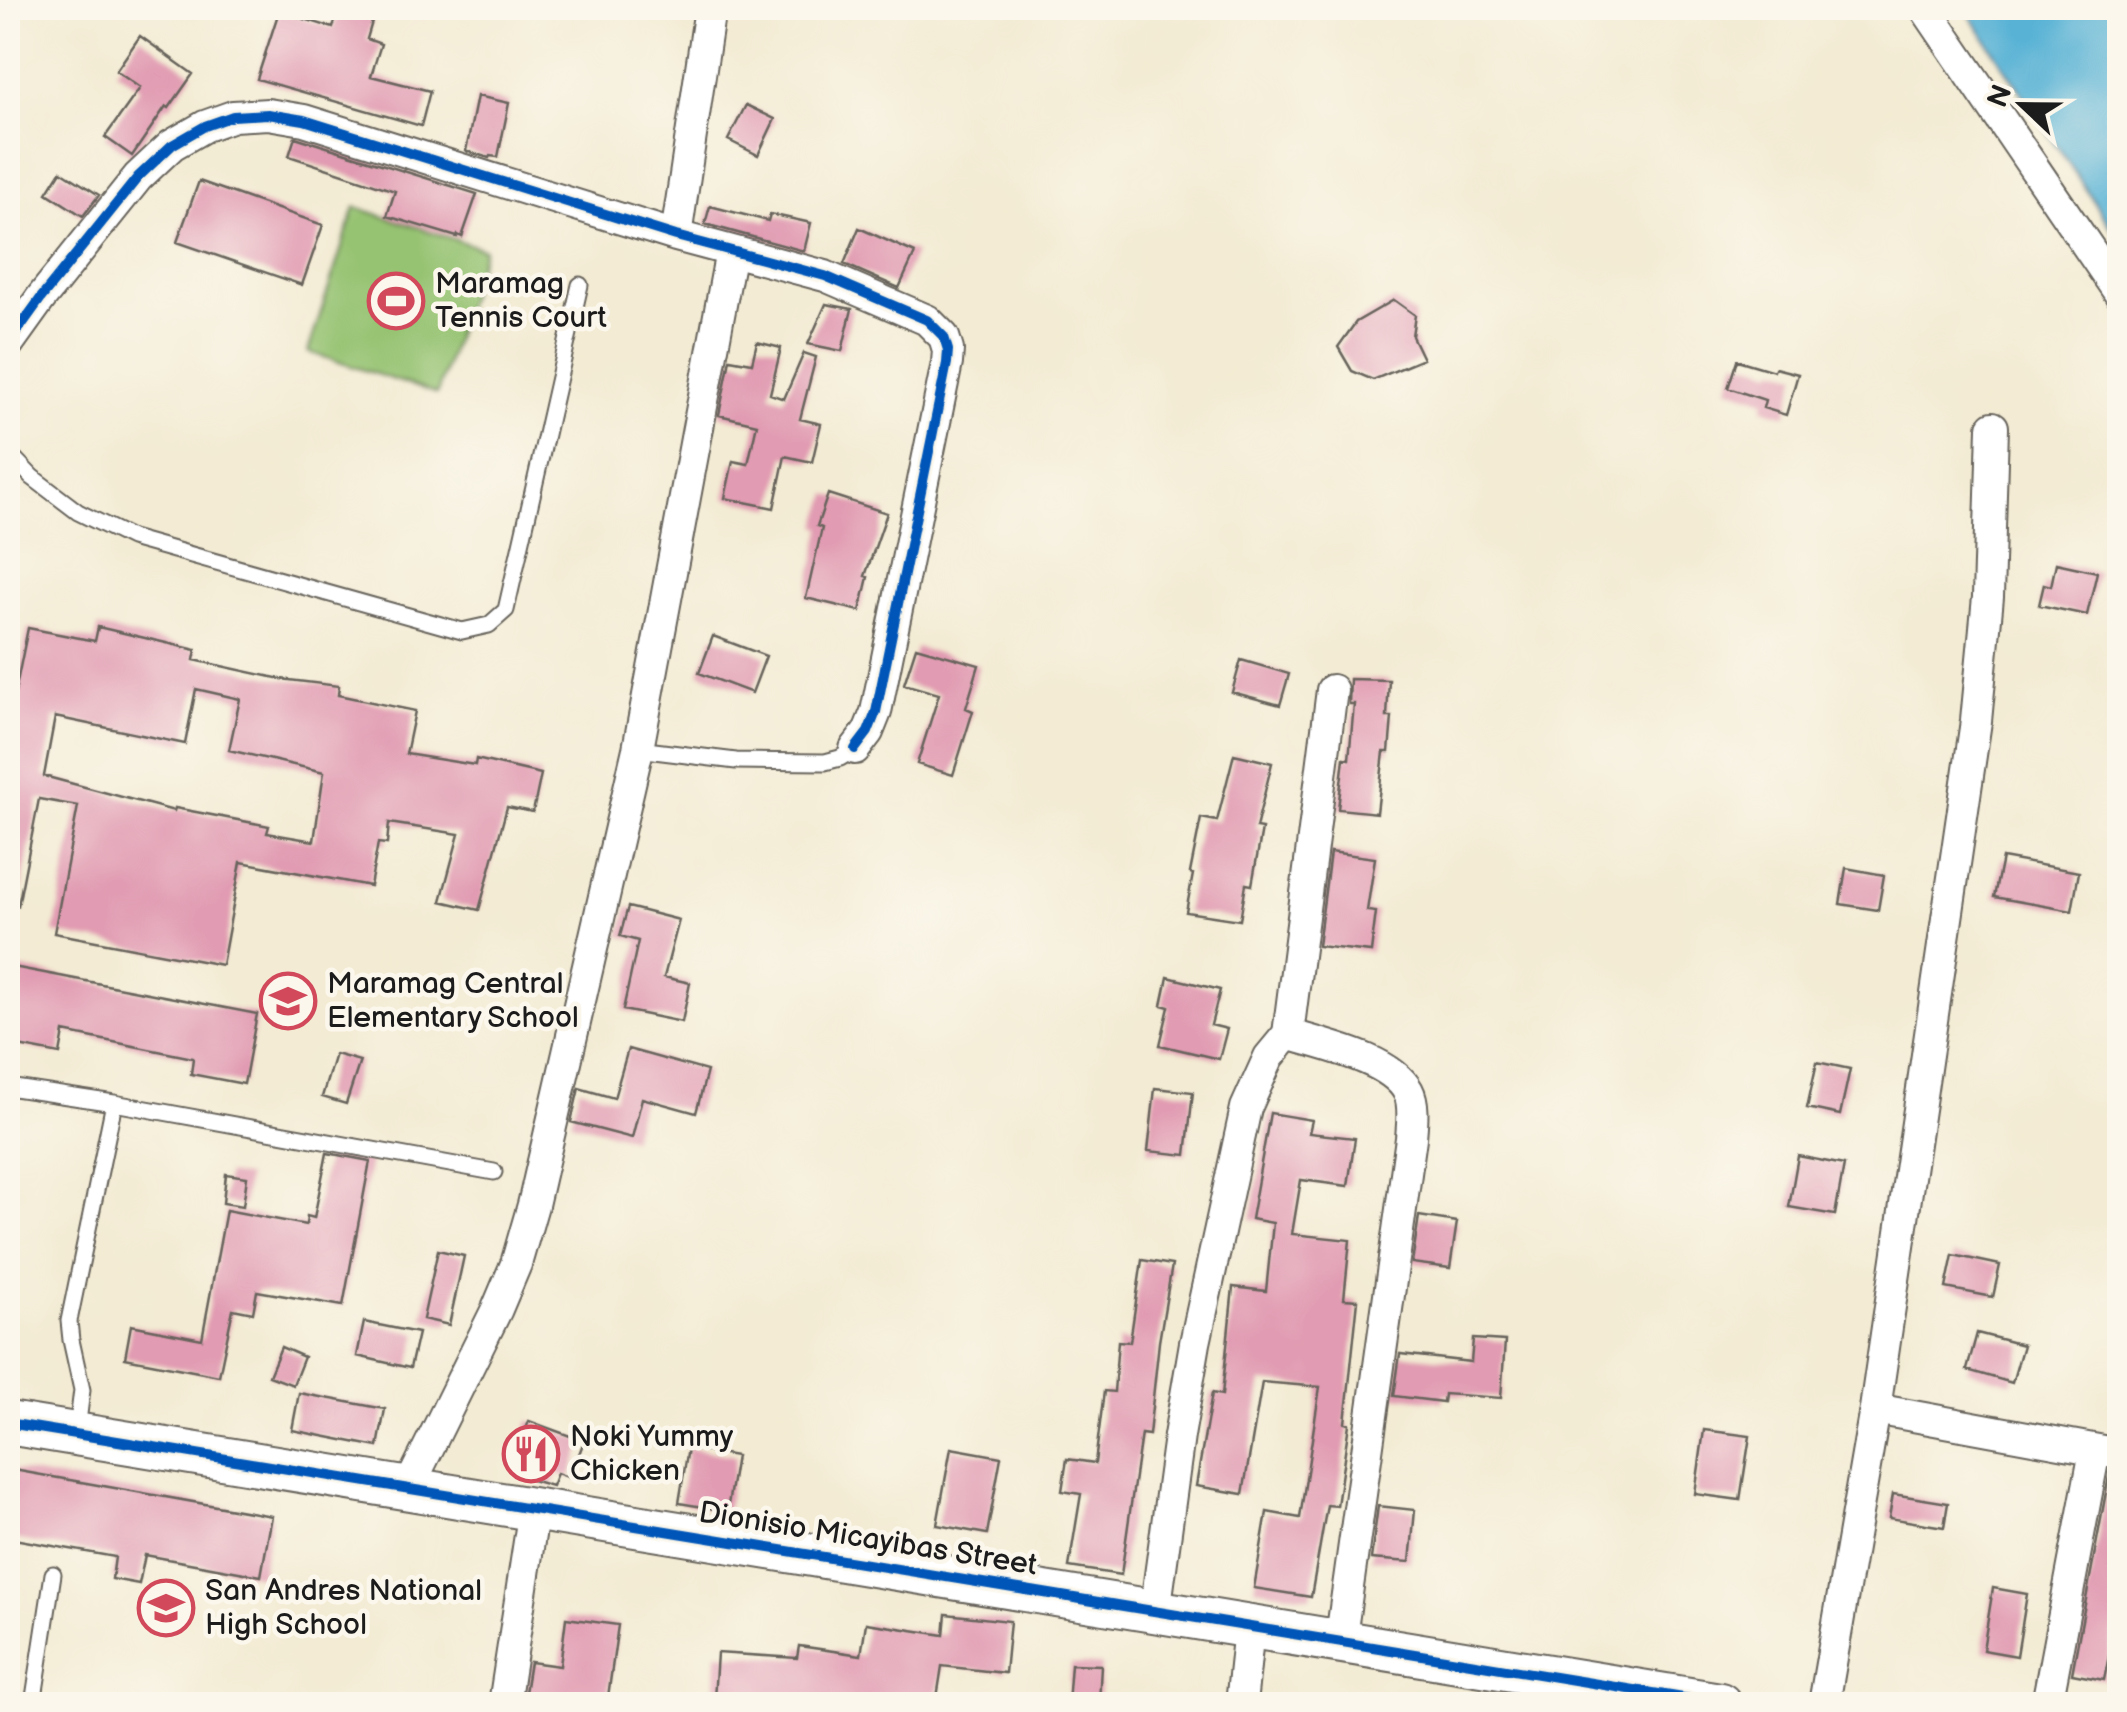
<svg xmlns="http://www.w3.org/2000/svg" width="2127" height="1712" viewBox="0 0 2127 1712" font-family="'Balsamiq Sans',sans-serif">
<rect width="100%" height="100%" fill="#fbf7ec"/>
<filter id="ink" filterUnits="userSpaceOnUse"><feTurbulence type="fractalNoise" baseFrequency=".01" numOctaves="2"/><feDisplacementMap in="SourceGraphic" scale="20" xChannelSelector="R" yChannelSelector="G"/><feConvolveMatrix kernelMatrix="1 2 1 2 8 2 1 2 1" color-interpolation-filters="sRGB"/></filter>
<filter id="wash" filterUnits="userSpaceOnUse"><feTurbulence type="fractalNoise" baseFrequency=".0048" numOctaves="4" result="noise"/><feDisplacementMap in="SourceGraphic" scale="40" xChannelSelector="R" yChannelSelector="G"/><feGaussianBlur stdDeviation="2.25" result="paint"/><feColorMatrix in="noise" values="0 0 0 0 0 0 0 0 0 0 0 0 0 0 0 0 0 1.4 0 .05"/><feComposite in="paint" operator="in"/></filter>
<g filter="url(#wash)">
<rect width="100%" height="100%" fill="#f3ebd3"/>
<path fill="#96c372" stroke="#597047" stroke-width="2.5" d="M355 207 484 249 437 394 308 352Z"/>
<path fill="#58b2d5" stroke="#3a6778" stroke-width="2.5" d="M1965 8H2119V239Z"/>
<g id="blocks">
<path fill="#e19bb2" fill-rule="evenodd" d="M339 8H376L367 39 381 44 371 76 430 91 421 126 257 79 279 11 333 28Z
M140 36 193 74 169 108 166 106 132 156 105 137 140 88 116 71Z
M477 96 509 103 498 157 490 156 489 158 466 151Z
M746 105 775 119 758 155 728 140Z
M295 137 477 194 462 237 458 235 457 237 387 216 395 191 289 156Z
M61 171 99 195 83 216 47 193Z
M199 181 323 225 302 285 177 242Z
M710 206 768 221 770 214 811 223 804 251 705 224Z
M859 228 915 253 899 288 844 264Z
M1394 300 1415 315 1412 336 1423 359 1373 380 1352 371 1338 347 1356 322Z
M826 304 852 309 842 351 808 344Z
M757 342 781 348 770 394 784 399 804 353 816 357 800 419 821 424 812 462 785 456 774 508 725 498 733 461 748 464 757 424 719 415 730 359 752 363Z
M1737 360 1774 371 1775 368 1798 374 1786 415 1763 408 1765 400 1728 388Z
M828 494 887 513 865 576 868 577 860 611 806 598 822 528 817 526Z
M2056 563 2097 572 2087 615 2039 605 2044 584 2051 586Z
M98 627 196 650 194 660 281 679 339 686 338 695 415 711 406 754 475 765 476 759 541 774 533 812 507 807 479 910 441 901 459 834 389 823 387 844 378 843 370 886 241 862 222 965 54 933 78 806 39 799 18 906 8 905V727L28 628 95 641ZM196 689 240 699 229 750 324 772 314 841 267 833 269 826 175 808 174 811 44 776 55 717 185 744Z
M713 636 766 656 752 693 699 673Z
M916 647 979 665 966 708 973 711 953 775 917 764 939 694 904 684Z
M1241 660 1289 674 1280 705 1232 692Z
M1350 679 1389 680 1387 717H1392L1389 752H1384L1377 813 1338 809 1344 758 1349 759 1354 704H1349Z
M1234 754 1272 763 1256 828 1262 829 1252 885 1246 884 1240 920 1186 912 1193 874 1190 873 1201 818 1217 821Z
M1330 852 1375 858 1367 911 1376 912 1371 952 1318 946Z
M2002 858 2079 872 2072 911 1994 897Z
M1846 868 1884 875 1878 910 1840 904Z
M628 907 679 920 664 977 690 983 682 1022 623 1010 638 941 620 936Z
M8 966 257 1014 244 1084 191 1074 193 1058 64 1032 60 1054 8 1044Z
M1168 977 1220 990 1211 1025 1227 1029 1219 1059 1160 1045 1169 1007 1162 1005Z
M628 1049 707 1071 696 1113 642 1098 632 1138 571 1122 579 1088 614 1098Z
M335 1054 360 1061 346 1104 322 1097Z
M1817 1062 1850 1069 1840 1115 1807 1108Z
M1155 1088 1193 1092 1186 1155 1148 1151Z
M1270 1113 1312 1120 1309 1133 1355 1138 1348 1186 1301 1180 1292 1234 1350 1240 1344 1299 1358 1300 1345 1423 1349 1424 1337 1506 1327 1505 1311 1597 1254 1588 1267 1512 1300 1518 1320 1387 1262 1382 1243 1494 1196 1486 1212 1393 1222 1395 1233 1287 1266 1291 1273 1223 1251 1219Z
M327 1153 370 1161 343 1306 257 1291 253 1313 233 1309 219 1376 125 1358 131 1325 202 1339 226 1210 306 1225 307 1216 314 1218Z
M1798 1156 1844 1165 1835 1215 1789 1207Z
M226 1174 247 1177 243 1206 223 1203Z
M1419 1216 1457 1222 1450 1268 1412 1263Z
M438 1250 464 1256 449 1325 423 1319Z
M1953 1255 2000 1265 1993 1297 1946 1288Z
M1142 1260 1172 1265 1159 1342 1149 1435 1141 1434 1121 1575 1069 1567 1081 1494 1062 1491 1067 1459 1095 1463 1104 1391 1114 1392 1118 1341 1130 1342Z
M364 1322 418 1333 410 1368 357 1356Z
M1977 1333 2023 1345 2012 1383 1967 1370Z
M1473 1339 1505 1341 1501 1398 1444 1394 1443 1402 1394 1396 1400 1354 1471 1362Z
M281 1347 304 1357 293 1385 269 1376Z
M299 1393 385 1409 378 1447 292 1430Z
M529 1421 584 1441 570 1478 557 1473 552 1486 528 1479 534 1465 515 1458Z
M1704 1430 1750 1436 1740 1500 1695 1494Z
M688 1448 736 1456 727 1511 679 1503Z
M951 1448 1001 1457 987 1534 937 1525Z
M8 1469 272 1516 261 1576 145 1555 139 1584 112 1579 115 1557 8 1538Z
M2110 1471 2120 1472V1602L2104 1680 2072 1674Z
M1893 1494 1948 1503 1944 1527 1889 1518Z
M1378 1506 1415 1510 1410 1562 1371 1559Z
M1993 1588 2027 1594 2017 1656 1983 1650Z
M946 1614 1010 1621 1005 1673 942 1666 936 1704H796L760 1699 759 1702 714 1699 717 1653 797 1658 799 1646 861 1655 866 1623 944 1635Z
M566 1618 618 1625 607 1704H564L524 1699 530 1662 560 1666Z
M1071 1664 1101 1665 1099 1704H1068Z"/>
</g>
</g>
<g filter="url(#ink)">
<use href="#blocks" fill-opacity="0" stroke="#67645c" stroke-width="2.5"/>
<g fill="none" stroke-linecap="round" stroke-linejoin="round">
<g stroke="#67645c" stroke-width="19">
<path id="lane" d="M8 452 32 477 78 512 131 538 462 631 489 625 506 610 580 285
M638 749 736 761 825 762 840 758 855 749
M8 1087 114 1103 494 1172
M77 1430 82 1390 71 1340 69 1321 114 1103
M33 1704 53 1574"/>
</g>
<g stroke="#67645c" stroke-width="34">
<path id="street" d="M1925 8 2120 294
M676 236 710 8
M8 344 41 298 138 177 172 145 205 126 233 116 268 114 304 120 676 236 825 276 927 320 944 337 948 350 947 363 876 712 868 732 855 749
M1288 1034 1332 690
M1875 1409 2120 1454
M409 1487 497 1309 516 1264 533 1205 638 749 731 251
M1155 1612 1179 1436 1195 1343 1246 1108 1269 1057 1288 1034C1322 1045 1390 1058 1408 1091 1415 1104 1412 1124 1411 1138L1340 1644
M504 1704 534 1509
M1241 1704 1249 1628
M1824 1704 1875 1409 1976 721 1988 597 1993 427
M2047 1704 2095 1450"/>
</g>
<g stroke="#67645c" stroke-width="46">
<path id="secondary" d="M8 1423C579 1514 1149 1613 1720 1704"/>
</g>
<use href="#lane" stroke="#fff" stroke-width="15"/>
<use href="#street" stroke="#fff" stroke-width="30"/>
<use href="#secondary" stroke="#fff" stroke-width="42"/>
<g stroke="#fbf7ec" stroke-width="16">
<path id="cycleway" d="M8 344 41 298 138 177 172 145 205 126 233 116 268 114 304 120 676 236 825 276 927 320 944 337 948 350 947 363 876 712 868 732 855 749
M8 1423C579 1514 1149 1613 1720 1704"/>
</g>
<use href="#cycleway" stroke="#0057b8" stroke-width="10"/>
</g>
</g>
<defs>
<g id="stadium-ring" transform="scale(2.875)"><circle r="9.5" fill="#fbf7ec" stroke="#d1495b" stroke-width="1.5"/><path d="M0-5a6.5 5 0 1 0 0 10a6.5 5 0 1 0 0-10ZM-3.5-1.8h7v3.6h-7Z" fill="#d1495b"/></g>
<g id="school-ring" transform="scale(2.875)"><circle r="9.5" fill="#fbf7ec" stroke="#d1495b" stroke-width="1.5"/><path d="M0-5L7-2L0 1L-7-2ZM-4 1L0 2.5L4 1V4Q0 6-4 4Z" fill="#d1495b"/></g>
<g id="restaurant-ring" transform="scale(2.875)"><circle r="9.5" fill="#fbf7ec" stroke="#d1495b" stroke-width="1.5"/><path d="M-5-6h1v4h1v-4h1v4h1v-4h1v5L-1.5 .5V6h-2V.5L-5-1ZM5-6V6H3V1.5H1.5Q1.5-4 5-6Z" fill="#d1495b"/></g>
</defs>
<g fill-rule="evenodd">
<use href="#stadium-ring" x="396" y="301"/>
<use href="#school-ring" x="288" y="1001"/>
<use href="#restaurant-ring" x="531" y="1454"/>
<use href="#school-ring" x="166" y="1608"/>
</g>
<g text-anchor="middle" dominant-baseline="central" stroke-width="9" stroke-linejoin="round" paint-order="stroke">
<g font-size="30" fill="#1c1c1c" stroke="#fbf7ec" text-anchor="start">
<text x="435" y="284">Maramag<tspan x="435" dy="34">Tennis Court</tspan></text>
<text x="327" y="984">Maramag Central<tspan x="327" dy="34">Elementary School</tspan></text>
<text x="570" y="1437">Noki Yummy<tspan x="570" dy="34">Chicken</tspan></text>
<text x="205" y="1591">San Andres National<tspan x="205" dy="34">High School</tspan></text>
</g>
<g font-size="30" fill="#1c1c1c" stroke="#fbf7ec">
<text transform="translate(868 1539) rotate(9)">Dionisio Micayibas Street</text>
</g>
</g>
<rect width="2127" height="1712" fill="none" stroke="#fbf7ec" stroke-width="40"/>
<g transform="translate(2022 105) rotate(292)" stroke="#fbf7ec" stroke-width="8" paint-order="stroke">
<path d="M0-8L18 38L0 25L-18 38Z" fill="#1c1c1c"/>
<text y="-15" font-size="28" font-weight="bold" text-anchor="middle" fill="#1c1c1c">N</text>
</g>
</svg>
